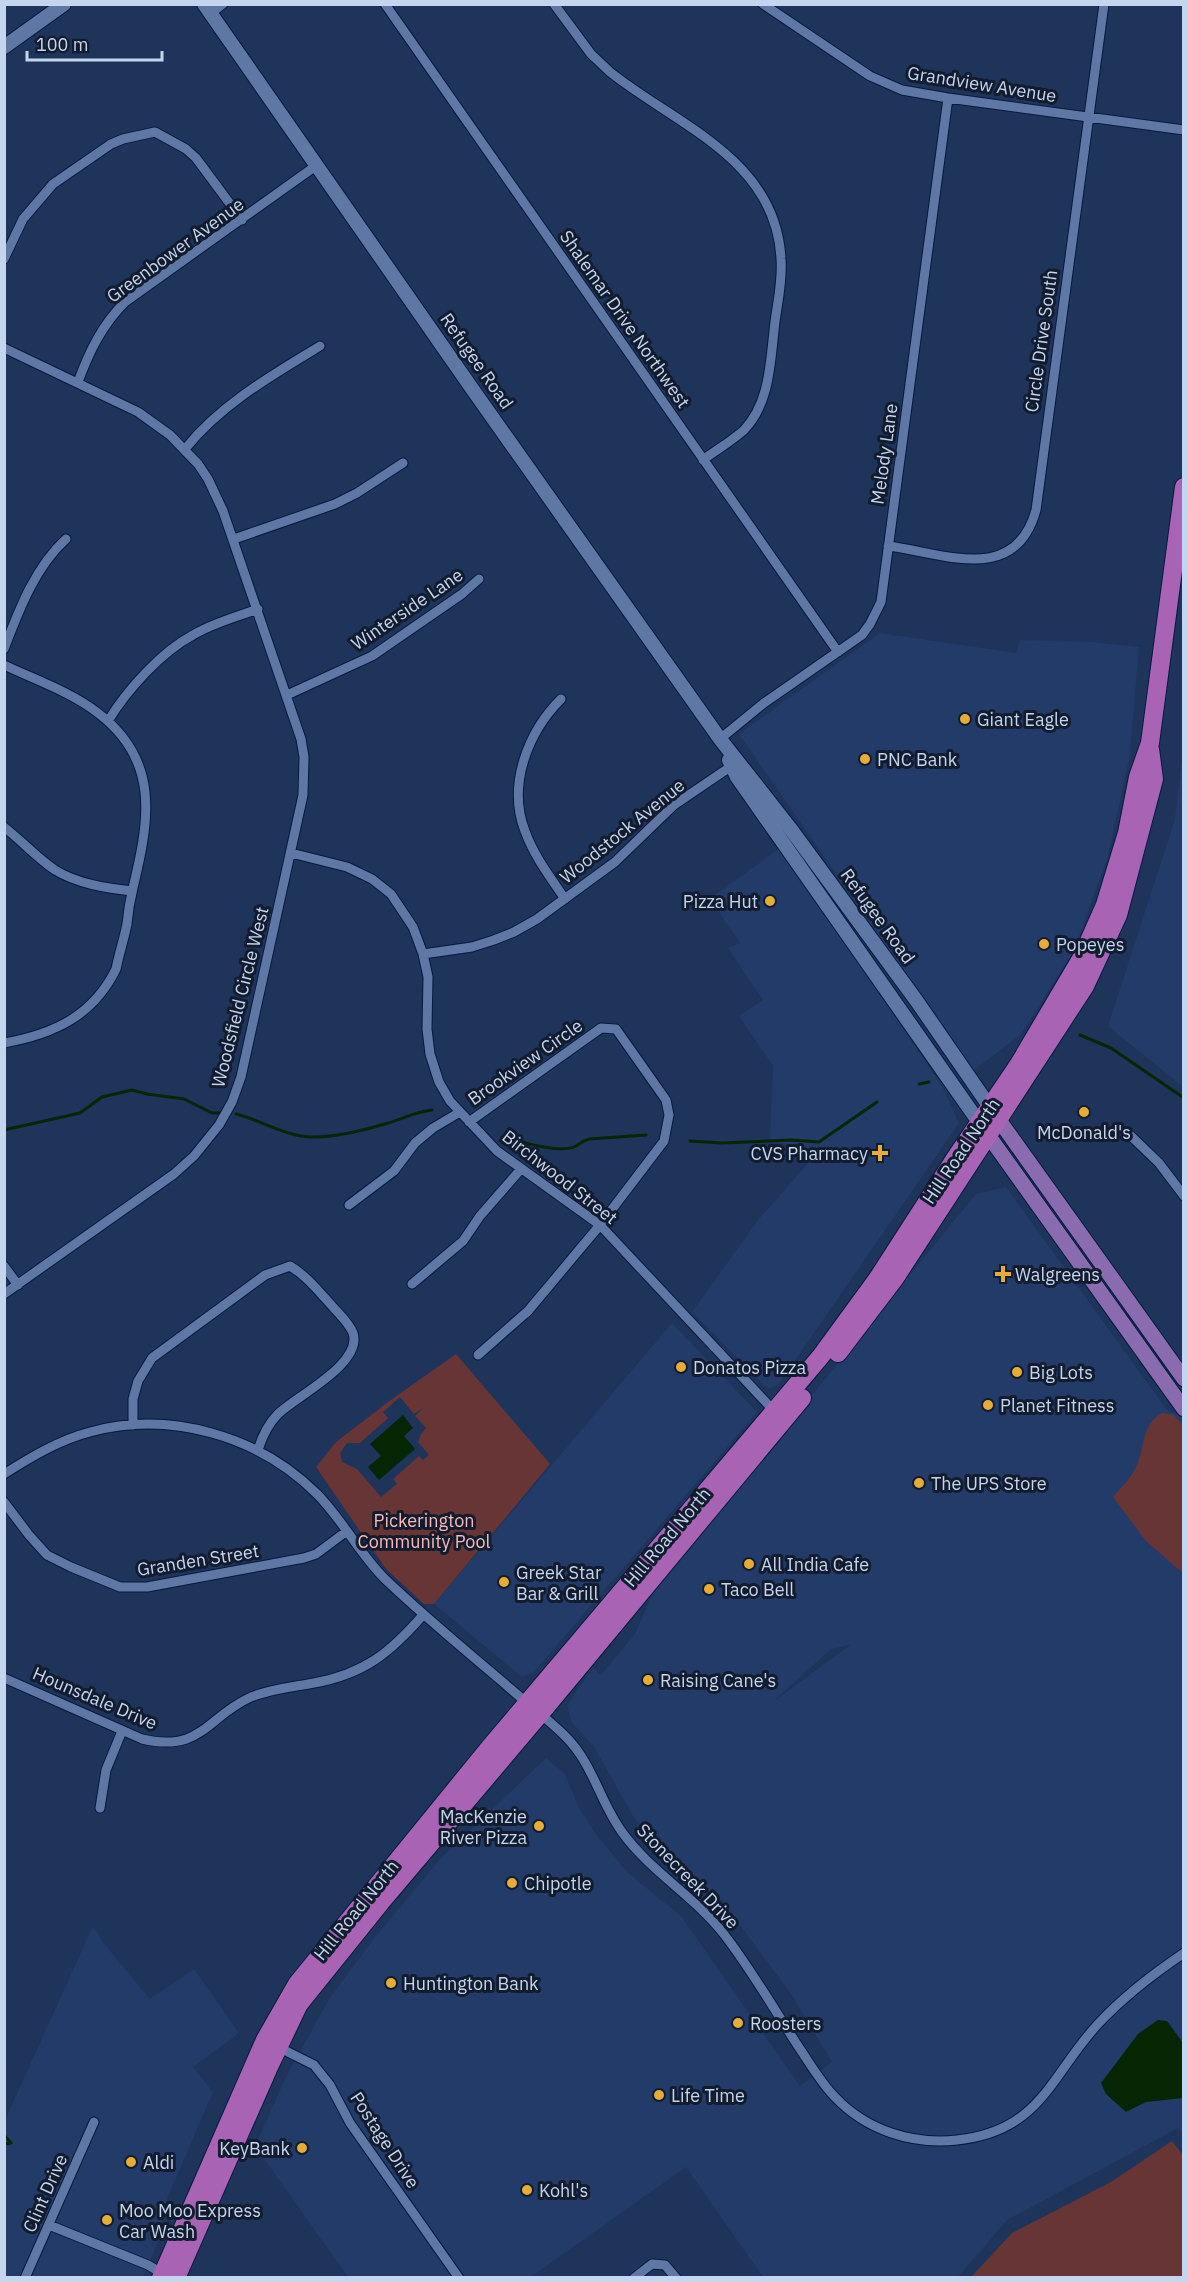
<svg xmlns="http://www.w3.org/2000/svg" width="1188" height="2282" viewBox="0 0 1188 2282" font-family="'IBM Plex Sans',sans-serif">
<rect width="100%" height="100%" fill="#1e345b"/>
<path fill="#223b69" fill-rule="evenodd" d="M880 633 1016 653 1020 640 1092 642 1139 647 1130 755 1108 856 1074 950 1021 1034 973 1071 739 734Z
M1183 749V1087L1108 1026 1175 819Z
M781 847 943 1088 959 1123 778 1385 768 1389 692 1312 758 1220 818 1152 770 1140 773 1066 739 1016 763 1000 728 948 740 943 710 899Z
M1006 1187 1167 1410 1178 1414 1183 1410V2134L1178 2128 1007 2220 957 2278 763 2277 686 2167 531 2277H348L255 2146 285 2079 329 1999 376 1936 441 1858 546 1758 565 1774 578 1806 595 1833 628 1873 681 1916 800 2086 832 2062 790 1992 721 1900 652 1839 633 1816 594 1747 571 1721 567 1705 593 1668 601 1675 635 1634 656 1586 976 1194ZM850 1645 776 1700V1699L831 1649Z
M672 1323 757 1412 534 1672 522 1677 434 1604Z
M93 1926 105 1945 150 1999 194 1969 239 2033 193 2067 213 2092 167 2199 158 2242 143 2277 5 2278V2120Z"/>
<path fill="#673535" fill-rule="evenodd" d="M456 1354 550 1464 434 1604H424L386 1569 316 1467 336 1442 388 1402ZM400 1397 414 1414 423 1408 415 1416 426 1428 421 1434 418 1442 429 1455 423 1460 419 1456 393 1479 397 1484 381 1497 357 1469 342 1462 340 1453 347 1443H360L388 1418 383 1412Z
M1162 1413 1174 1415 1183 1425V1572L1178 1569 1146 1541 1113 1497C1121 1487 1131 1479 1136 1467 1145 1448 1141 1425 1162 1413Z
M1172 2141 1183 2155V2277H971L1012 2233 1111 2182Z"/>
<path fill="#052503" d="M403 1415 413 1428 404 1436 415 1449 379 1480 368 1467 381 1456 370 1444Z
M1158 2020 1167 2021 1183 2043V2098L1146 2102 1126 2112 1106 2094 1101 2083 1138 2034Z"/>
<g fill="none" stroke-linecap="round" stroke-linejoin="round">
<path stroke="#052503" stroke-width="3" d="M1080 1035 1111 1048 1184 1098
M919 1084 929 1082
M236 1114C258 1119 279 1133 301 1136 326 1140 365 1130 388 1123 405 1118 414 1112 432 1110
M4 1130 80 1113 102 1097 132 1090 147 1094 184 1099 212 1113H220
M514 1138C527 1145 563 1153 576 1146 581 1143 583 1141 589 1139L646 1135
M690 1141 722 1143 791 1140 819 1142 877 1102
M4 2135 11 2143 4 2144"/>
<g stroke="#071a3f" stroke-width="11">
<path id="street" d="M385 4 838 652
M554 4 591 54 610 72C678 126 776 159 781 259 783 284 776 307 774 331 770 366 769 404 744 430 732 441 716 450 703 460
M763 4 870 76 902 90 948 98 1184 130
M210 14 223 4
M4 259 23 219 53 184 111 144 123 139 155 132 186 149 196 158 242 220
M4 348 138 412 170 435 198 464 208 479 223 511 301 739 304 757 303 795 241 1077 232 1102 219 1125 194 1156 174 1174 4 1294
M78 382C89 352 102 325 125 302L317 165
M185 449C220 405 272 375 320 346
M234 539 335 504 357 493 403 463
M888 546C944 553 1015 586 1036 510L1104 4
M4 649C19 610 35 567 66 539
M4 665C36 680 71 692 98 713 161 761 149 821 133 888 130 900 128 912 127 924 124 939 119 954 116 969 93 1016 54 1034 4 1043
M287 695 372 656 462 594 479 579
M561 699C528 732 507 785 525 831 534 856 550 877 565 899
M108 721C127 690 161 652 193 635 213 623 236 617 258 609
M720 739 764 703 862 635 870 624 881 602 948 98
M4 827C22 841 37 858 55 870 78 884 106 888 132 891
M291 853 347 867 372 879 391 894 413 927 423 954 428 977 427 1029 430 1054 439 1082 450 1101 497 1151 600 1225 776 1413
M423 954 472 947 494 940 514 932 537 919 615 862 674 805 736 763
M469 1122 601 1028 616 1029 666 1100 669 1115 664 1141 600 1225 528 1311 478 1355
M1131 1136 1159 1163 1184 1196
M349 1205 394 1171 415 1143 433 1128 460 1112
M4 1266 18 1285
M412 1284 463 1241 480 1216 521 1169
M133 1425V1399L138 1381 152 1358 265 1275 290 1266C307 1276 319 1292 333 1307 340 1315 349 1323 353 1333 363 1364 296 1396 278 1414 267 1425 262 1437 258 1450
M4 1474C31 1457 59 1440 90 1432 170 1410 259 1436 317 1494 343 1520 360 1555 386 1580 427 1619 470 1654 512 1690 530 1706 549 1720 566 1737 593 1764 600 1802 622 1832 650 1871 693 1895 723 1933 752 1970 776 2013 802 2052 812 2067 822 2084 835 2097 866 2130 912 2145 957 2140 1041 2131 1050 2076 1098 2024 1124 1996 1153 1974 1184 1953
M4 1502 29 1535 47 1555 71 1567 120 1587H147L304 1558 316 1554 347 1531
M4 1678 142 1739C202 1753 206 1717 251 1697 271 1689 293 1687 314 1683 364 1674 390 1653 423 1615
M100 1808 106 1770 122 1731
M276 2046 314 2065 330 2085 350 2123 459 2278
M49 2225 148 2265 165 2275
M25 2278 94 2122
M634 2278 652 2264 665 2265 676 2278"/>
</g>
<g stroke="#071a3f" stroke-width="16">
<path id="secondary" d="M204 4 473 390 720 739 790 828 916 1000 994 1113
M4 47 64 4
M729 760 737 777 983 1128"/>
</g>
<g stroke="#071a3f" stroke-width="17">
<path id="primary" d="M994 1113 1184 1379
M983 1128 1184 1409"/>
</g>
<g stroke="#071a3f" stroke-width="20">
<path id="highway" d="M838 1353 895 1278 1085 986 1118 915 1154 779 1150 749
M161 2278 265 2040 297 1984 490 1747 821 1356 878 1278 954 1160 1019 1064 1082 957 1105 905 1127 833 1138 777 1150 743 1184 487
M176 2278 268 2069 299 2004 381 1902 540 1714 802 1398"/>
</g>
<use href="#street" stroke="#5e77a5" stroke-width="9"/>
<use href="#secondary" stroke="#5e77a5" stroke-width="14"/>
<use href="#primary" stroke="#8b6baf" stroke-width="15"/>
<use href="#highway" stroke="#a963b5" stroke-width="18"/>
</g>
<g fill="#e5ad36" stroke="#121c2e" stroke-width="2">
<circle cx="965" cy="719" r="6"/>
<circle cx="865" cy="759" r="6"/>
<circle cx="770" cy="901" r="6"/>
<circle cx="1044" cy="944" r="6"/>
<circle cx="1084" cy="1112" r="6"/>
<path d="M877 1144h6v6h6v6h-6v6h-6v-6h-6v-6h6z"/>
<path d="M1000 1265h6v6h6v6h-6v6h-6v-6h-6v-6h6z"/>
<circle cx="681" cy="1367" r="6"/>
<circle cx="1017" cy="1372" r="6"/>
<circle cx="988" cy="1405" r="6"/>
<circle cx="919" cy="1483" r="6"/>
<circle cx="749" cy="1564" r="6"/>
<circle cx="504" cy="1582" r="6"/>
<circle cx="709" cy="1589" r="6"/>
<circle cx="648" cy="1680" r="6"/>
<circle cx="539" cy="1826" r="6"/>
<circle cx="512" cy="1883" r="6"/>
<circle cx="391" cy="1983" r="6"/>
<circle cx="738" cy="2023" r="6"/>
<circle cx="659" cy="2095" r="6"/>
<circle cx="302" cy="2148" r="6"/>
<circle cx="131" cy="2162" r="6"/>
<circle cx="527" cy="2190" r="6"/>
<circle cx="107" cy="2220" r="6"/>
</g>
<g text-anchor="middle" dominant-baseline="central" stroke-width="6" stroke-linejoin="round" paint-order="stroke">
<g font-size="18" fill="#c6d5ee" stroke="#121c2e">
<text transform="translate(982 84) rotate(9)">Grandview Avenue</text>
<text transform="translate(175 250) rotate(-36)">Greenbower Avenue</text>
<text transform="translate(625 319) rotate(55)">Shalemar Drive Northwest</text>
<text transform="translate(1041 341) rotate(-82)">Circle Drive South</text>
<text transform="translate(477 361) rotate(55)">Refugee Road</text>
<text transform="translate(884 454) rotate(-82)">Melody Lane</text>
<text transform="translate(407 609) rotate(-34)">Winterside Lane</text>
<text transform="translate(622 831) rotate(-39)">Woodstock Avenue</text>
<text transform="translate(878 916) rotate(54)">Refugee Road</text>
<text transform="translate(240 997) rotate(-76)">Woodsfield Circle West</text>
<text transform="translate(525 1062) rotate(-35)">Brookview Circle</text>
<text transform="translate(961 1151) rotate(-56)">Hill Road North</text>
<text transform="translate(560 1177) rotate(38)">Birchwood Street</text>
<text transform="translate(667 1537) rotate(-50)">Hill Road North</text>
<text transform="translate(198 1560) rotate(-9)">Granden Street</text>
<text transform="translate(95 1698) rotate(23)">Hounsdale Drive</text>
<text transform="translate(688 1876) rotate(46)">Stonecreek Drive</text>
<text transform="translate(356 1910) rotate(-51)">Hill Road North</text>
<text transform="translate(385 2140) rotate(57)">Postage Drive</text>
<text transform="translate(45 2193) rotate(-66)">Clint Drive</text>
</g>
<g font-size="18" fill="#c6d5ee" stroke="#121c2e" text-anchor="start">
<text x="977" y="719">Giant Eagle</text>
<text x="877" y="759">PNC Bank</text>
<text x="758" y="901" text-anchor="end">Pizza Hut</text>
<text x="1056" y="944">Popeyes</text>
<text x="1084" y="1132" text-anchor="middle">McDonald's</text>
<text x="868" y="1153" text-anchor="end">CVS Pharmacy</text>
<text x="1015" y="1274">Walgreens</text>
<text x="693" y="1367">Donatos Pizza</text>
<text x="1029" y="1372">Big Lots</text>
<text x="1000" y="1405">Planet Fitness</text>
<text x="931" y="1483">The UPS Store</text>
<text x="761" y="1564">All India Cafe</text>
<text x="516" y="1572">Greek Star<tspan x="516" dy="21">Bar &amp; Grill</tspan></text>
<text x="721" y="1589">Taco Bell</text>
<text x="660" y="1680">Raising Cane's</text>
<text x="527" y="1816" text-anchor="end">MacKenzie<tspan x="527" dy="21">River Pizza</tspan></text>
<text x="524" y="1883">Chipotle</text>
<text x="403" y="1983">Huntington Bank</text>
<text x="750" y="2023">Roosters</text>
<text x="671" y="2095">Life Time</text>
<text x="290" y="2148" text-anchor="end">KeyBank</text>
<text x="143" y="2162">Aldi</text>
<text x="539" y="2190">Kohl's</text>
<text x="119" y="2210">Moo Moo Express<tspan x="119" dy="21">Car Wash</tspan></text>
</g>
<g font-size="18" fill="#f7bab8" stroke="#121c2e">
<text x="424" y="1520">Pickerington<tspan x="424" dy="21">Community Pool</tspan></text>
</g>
</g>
<rect width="1188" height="2282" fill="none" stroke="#c6d5ee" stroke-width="12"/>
<path d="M27 51v9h135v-9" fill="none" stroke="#c6d5ee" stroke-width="3"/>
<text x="36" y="51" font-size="18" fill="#c6d5ee" stroke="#121c2e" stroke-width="4.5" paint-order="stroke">100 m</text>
</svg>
